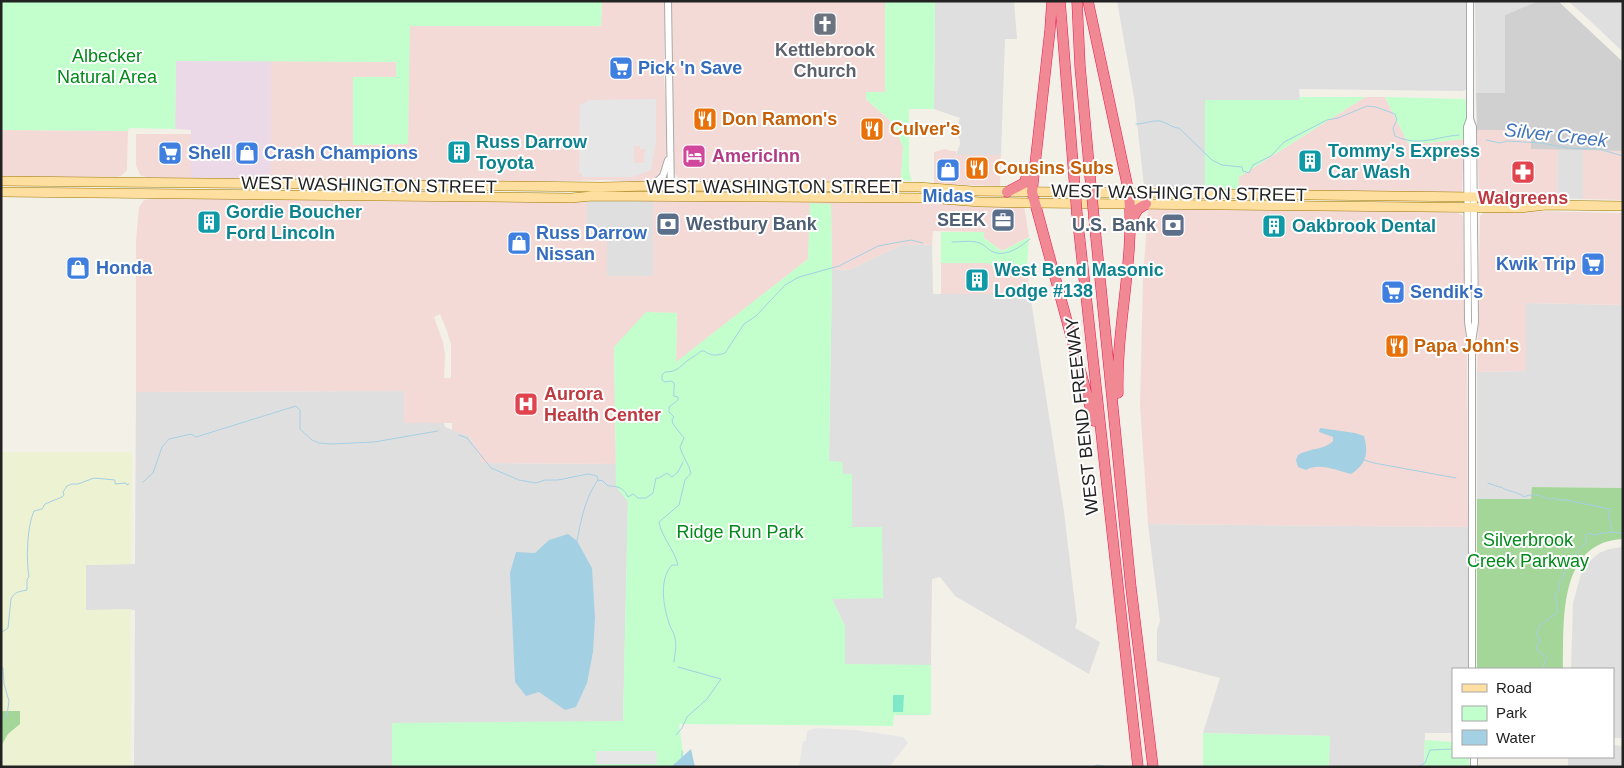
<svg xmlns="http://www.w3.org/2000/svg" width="1624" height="768" viewBox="0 0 1624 768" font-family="Helvetica,sans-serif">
<rect width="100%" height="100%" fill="#f3f0e8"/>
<path fill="#e0dfdf" d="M935 1H1014L1017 39H1005L1001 155H956L960 144V140L955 132 960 118 934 109Z
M1117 1H1466V90L1462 91 1299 89 1300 100H1205V189L1144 186 1134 97Z
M1475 1H1538L1505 15V94L1476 93Z
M1568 1H1623V52L1585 16Z
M1558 149 1583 150V199L1557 198Z
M587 198H653V277L607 276V232H587Z
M903 244 932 245 933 294H1030L1064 512 1077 621 1075 628 1100 642 1089 674 955 596 940 577 932 579 931 665H845V626L832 599 882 527H852V475L842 474 829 461 832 269 849 270Z
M1526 303 1623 305V488L1532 487V499H1477V372L1526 371Z
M404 391V423H444L445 427 469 436 480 457 482 463 616 464V486L628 502 623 722 392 723V767H134L135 610H86V565L135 564 136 392Z
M1148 524 1468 527V669H1453V733H1425L1424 767H1329V736L1203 733 1220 678 1157 661V630L1160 621Z
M1623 547V738H1613V669H1571L1573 603 1581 574 1591 560 1599 553 1609 549Z
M1613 745 1623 746V767H1568V757H1613Z"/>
<path fill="#f4dad6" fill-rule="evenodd" d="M602 1H665L664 78 667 116V150L661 175 656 179 635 182 608 180 529 182H399L335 180 314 182H271V61L396 62V77L354 145 408 144 409 26H601Z
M672 1H885V92L866 99 894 124 903 147 901 183 852 181 755 183 680 180 675 174 672 153Z
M1365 97H1385L1409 145 1464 139 1462 192 1459 193 1238 190 1239 177Z
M1 130 128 131 127 170 121 176 106 179 1 178Z
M1477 130H1531V149H1558L1557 198 1524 195 1481 193 1479 192Z
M136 134H191V179L148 178 140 175 136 165Z
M945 149 951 151H956V155H1001L1000 186 934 184V152Z
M1583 150 1623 151V200L1583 199Z
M164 197 587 198V231L607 232V276H653V198L949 201 1024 205 1029 237 1002 251 984 238 983 232 933 231 932 245 903 244 849 270 832 269 831 204 808 259 676 363 677 313 614 347 616 464 482 463 480 457 469 436 452 430V423H404V391L136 392V241L139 207 144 200ZM440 314 447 331 451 344V378H444L445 355 443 342 434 317Z
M1148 207 1400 210 1458 213 1463 216 1464 279 1467 354 1468 527 1148 524 1140 405 1143 279Z
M1532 211 1623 213V305L1526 303V371L1477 372 1480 216 1484 212Z
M941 263H988L997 267H1027L1030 294H941Z"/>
<path fill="#ecd9e7" d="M176 61H271V182L191 179V130L175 129Z"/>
<path fill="#d0d0d0" d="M1538 1H1558L1623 62V151L1531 149V130H1477L1476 93H1505V15Z"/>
<path fill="#edf2d2" d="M1 452H132L131 564 86 565V610L131 609V767H1V746L20 711H1Z"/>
<path fill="#a5d699" d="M1532 487 1623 488V539C1557 542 1564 623 1563 669H1477V499H1531Z
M1 711H20V724L8 734 1 746Z"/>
<path fill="#c3ffcd" d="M1 1H602L601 26H410L408 144 353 145V77H396V62L176 61 175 129 129 128 128 131 1 130Z
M885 1H935L934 109H909V171L912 181 901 180 903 147 894 124 866 99V92H885Z
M1300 97H1365L1239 177 1238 190 1205 189V100H1299Z
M1385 97 1465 99 1467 104 1464 139 1409 145Z
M810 203 831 204 832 269 829 461 842 462 843 474H852V527H882L883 598 832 599 845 626V664L931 665V715H894L893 726 679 724 685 767H392V723L623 721 628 502 616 486 614 347 646 312 677 313 676 362 808 259Z
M941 232H984V238L1002 251 1029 237 1027 267H997L988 263H941Z
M1203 733 1330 736 1329 767H1203Z
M1425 740 1453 742V757H1469V767H1424Z"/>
<path fill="#7fe8c9" d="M893 695H904L903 712H893Z"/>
<path fill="#e6e6e6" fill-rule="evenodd" d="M656 99V141L651 170 633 177H582V173H579L580 104H583L589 100ZM634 146H640V149H645L644 163H634Z
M817 728 855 730 903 737 908 743 889 767H799L803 741H806L807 731Z
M596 751H657V764H596Z"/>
<path fill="#a4d0e4" d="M1320 428 1355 433 1364 436C1369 454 1366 464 1351 474 1338 471 1319 462 1306 470L1298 467 1296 460 1298 455C1309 448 1325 450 1333 441V437L1319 432Z
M568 534 577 541 592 568 595 618 593 652 587 683 576 707 565 710 539 692 526 696 515 682 510 573 516 552 535 553 549 540Z
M691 749 695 767H671Z"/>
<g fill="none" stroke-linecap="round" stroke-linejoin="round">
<path stroke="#a4d0e4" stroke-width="1" d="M1136 124C1144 124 1152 120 1160 121 1168 123 1172 128 1179 128L1212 160 1222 165 1242 167 1243 171 1249 173 1253 165 1271 156 1284 142 1327 120 1338 118 1367 106 1376 107 1395 114 1397 120 1393 128 1395 136C1420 147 1434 137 1459 135
M1486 140 1500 143 1507 141 1541 143 1568 148 1599 149 1623 156
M952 242C961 242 971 240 980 243 985 245 988 250 993 252 1007 257 1020 247 1030 239
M459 435 467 438 491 468 519 480 536 483 545 480H558L588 474 597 476 598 480
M1364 460 1374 463 1456 478
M143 482 153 473 162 447 169 439 191 434 196 437 296 406 300 410V429L312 440 319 443 331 444 374 442 438 431
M1488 483 1499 487H1501C1508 492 1517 491 1524 497 1531 493 1541 495 1548 499L1555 498 1556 500H1566L1610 509 1609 516 1612 531
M577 541C581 520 585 498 598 480L603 481 608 486C618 486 624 488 628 497L633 494 638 498H646L653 493 656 478H659L667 473 672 477 678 472 683 462
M1 633 8 628 11 599C15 591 19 592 27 590V579L29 577C26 560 27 526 34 511L42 509 45 504 62 497 64 495 63 492 67 486 72 484H78L94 478 115 480V484L126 483 127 485 129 484
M674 662C675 653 677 646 675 638 674 632 670 628 669 623 663 605 659 579 672 565H678C674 549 662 538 659 522L679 505 685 480 691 473C689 464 682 456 680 447L684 438 673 424 672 420 674 417 669 412V407L678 400V397L674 396C673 391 675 387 674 383L671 381 665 382 662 380V375L665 372C676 372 679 368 687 361 692 357 697 355 701 351H704C711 356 716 356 725 353L744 324 756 316 785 285 799 277 839 266 878 246 911 240 923 243
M1 668H3L4 684 9 701 7 715 1 720
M1542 669 1547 657 1538 651 1537 646 1540 641 1537 635 1539 626 1558 612 1555 595 1559 590 1558 587C1565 570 1572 556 1586 543V535L1589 533 1594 535 1608 532 1623 533
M676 735 682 728 687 717 707 699 721 679 678 667
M682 759V751
M1093 767 1097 765 1109 767
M1417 767 1425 763 1430 750 1453 749"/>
<g stroke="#a9a9a9" stroke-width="8">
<path id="tertiary" d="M668 1 671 196
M1470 1V119L1467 127 1468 322 1470 336
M1470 119 1473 127 1475 322 1472 342V669
M652 186 663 176 668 160
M1474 767V757"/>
</g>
<g stroke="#9f7900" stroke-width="10">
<path id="primary" d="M1 181 601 187 652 186 918 187 972 191 1474 197 1520 198 1538 203
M1 192 571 198 592 196 929 198 980 202 1034 203 1520 208 1546 205 1623 206"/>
</g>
<g stroke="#ed184e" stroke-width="11">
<path id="motorway" d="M1052 1 1050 30 1032 192 1094 421
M1060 1 1074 177
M1077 1 1080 66 1090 176
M1088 1 1129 193C1135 259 1116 326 1118 393
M1007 192 1024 183 1030 168
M1077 214 1138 767
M1094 218 1131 588 1153 767
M1131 221 1138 209 1146 204"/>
</g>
<use href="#tertiary" stroke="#fff" stroke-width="6"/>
<use href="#primary" stroke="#ffdfa0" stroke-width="9"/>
<use href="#motorway" stroke="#f08993" stroke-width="10"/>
<g stroke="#ed184e" stroke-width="11" stroke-linecap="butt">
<path id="motorway-bridge" d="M1090 176 1094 218
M1074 177 1077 214"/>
</g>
<use href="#motorway-bridge" stroke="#f08993" stroke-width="10"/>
</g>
<defs>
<g id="church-square" transform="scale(1.25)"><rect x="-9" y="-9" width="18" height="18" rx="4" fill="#6b7280" stroke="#fff"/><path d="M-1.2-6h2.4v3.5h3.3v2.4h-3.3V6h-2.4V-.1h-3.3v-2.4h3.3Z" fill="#fff"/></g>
<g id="supermarket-square" transform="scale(1.25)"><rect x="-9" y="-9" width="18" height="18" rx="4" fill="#3f7fe0" stroke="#fff"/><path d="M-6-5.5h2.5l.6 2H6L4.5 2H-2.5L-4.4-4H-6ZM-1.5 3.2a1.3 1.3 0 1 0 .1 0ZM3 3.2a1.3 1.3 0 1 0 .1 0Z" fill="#fff"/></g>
<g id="restaurant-square" transform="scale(1.25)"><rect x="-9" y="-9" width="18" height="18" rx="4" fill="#e8710a" stroke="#fff"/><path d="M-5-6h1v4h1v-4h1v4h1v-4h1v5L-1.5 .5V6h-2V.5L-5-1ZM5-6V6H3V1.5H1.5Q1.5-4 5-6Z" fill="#fff"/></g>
<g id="building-square" transform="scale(1.25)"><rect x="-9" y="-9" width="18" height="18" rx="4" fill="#0f9aa8" stroke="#fff"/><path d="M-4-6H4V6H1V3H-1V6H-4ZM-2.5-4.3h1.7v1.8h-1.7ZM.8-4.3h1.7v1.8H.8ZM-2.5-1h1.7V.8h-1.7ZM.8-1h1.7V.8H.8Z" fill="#fff"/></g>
<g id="shop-square" transform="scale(1.25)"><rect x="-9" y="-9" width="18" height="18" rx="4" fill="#3f7fe0" stroke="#fff"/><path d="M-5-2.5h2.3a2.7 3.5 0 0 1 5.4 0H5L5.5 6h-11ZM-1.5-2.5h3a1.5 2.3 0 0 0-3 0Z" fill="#fff"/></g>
<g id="hotel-square" transform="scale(1.25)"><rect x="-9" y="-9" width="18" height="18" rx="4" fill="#d1479c" stroke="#fff"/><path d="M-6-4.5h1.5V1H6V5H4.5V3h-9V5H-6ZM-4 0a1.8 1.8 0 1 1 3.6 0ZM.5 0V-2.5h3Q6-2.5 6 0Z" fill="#fff"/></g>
<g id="pharmacy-square" transform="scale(1.25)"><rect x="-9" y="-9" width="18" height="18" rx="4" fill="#e0444e" stroke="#fff"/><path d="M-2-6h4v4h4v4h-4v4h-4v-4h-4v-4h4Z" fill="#fff"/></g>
<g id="office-square" transform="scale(1.25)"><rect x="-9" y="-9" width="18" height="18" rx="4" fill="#5c6f8a" stroke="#fff"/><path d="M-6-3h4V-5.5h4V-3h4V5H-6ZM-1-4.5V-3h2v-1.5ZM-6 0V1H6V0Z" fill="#fff"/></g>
<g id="bank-square" transform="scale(1.25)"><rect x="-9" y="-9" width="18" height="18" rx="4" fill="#5c6f8a" stroke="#fff"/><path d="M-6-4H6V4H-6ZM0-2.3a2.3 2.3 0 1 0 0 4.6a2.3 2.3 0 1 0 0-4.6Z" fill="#fff"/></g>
<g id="hospital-square" transform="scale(1.25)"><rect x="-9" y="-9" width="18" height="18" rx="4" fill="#e0444e" stroke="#fff"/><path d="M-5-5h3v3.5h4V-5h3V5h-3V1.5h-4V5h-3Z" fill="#fff"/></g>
</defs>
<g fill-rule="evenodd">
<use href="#church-square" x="825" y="24"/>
<use href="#supermarket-square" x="621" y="68"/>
<use href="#restaurant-square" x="705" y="119"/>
<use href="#restaurant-square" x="872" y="129"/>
<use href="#building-square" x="459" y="152"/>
<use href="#supermarket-square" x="170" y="153"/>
<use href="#shop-square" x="247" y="153"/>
<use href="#hotel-square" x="694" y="156"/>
<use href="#building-square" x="1310" y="161"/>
<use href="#restaurant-square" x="977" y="168"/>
<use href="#shop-square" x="948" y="170"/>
<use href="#pharmacy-square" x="1523" y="172"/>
<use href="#office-square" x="1003" y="220"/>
<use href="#building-square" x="209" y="222"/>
<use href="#bank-square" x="668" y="224"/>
<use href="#bank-square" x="1173" y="225"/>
<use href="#building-square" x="1274" y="226"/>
<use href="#shop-square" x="519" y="243"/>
<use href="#supermarket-square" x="1593" y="264"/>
<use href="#shop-square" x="78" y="268"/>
<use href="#building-square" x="977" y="280"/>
<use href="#supermarket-square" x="1393" y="292"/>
<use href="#restaurant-square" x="1397" y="346"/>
<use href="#hospital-square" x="526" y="404"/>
</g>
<g text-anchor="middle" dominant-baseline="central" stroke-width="4" stroke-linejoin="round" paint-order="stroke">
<g font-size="18" font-weight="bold" fill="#5b616d" stroke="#fff">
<text x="825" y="50">Kettlebrook<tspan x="825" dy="21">Church</tspan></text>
</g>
<g font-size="18" fill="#018919" stroke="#fff">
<text x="107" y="56">Albecker<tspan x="107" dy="21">Natural Area</tspan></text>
<text x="740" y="532">Ridge Run Park</text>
<text x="1528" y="540">Silverbrook<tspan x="1528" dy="21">Creek Parkway</tspan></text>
</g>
<g font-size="18" font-weight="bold" fill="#366cbe" stroke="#fff" text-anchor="start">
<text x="638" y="68">Pick 'n Save</text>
<text x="188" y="153">Shell</text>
<text x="264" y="153">Crash Champions</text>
<text x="948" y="196" text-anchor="middle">Midas</text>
<text x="536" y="233">Russ Darrow<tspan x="536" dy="21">Nissan</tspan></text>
<text x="1576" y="264" text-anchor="end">Kwik Trip</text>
<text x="96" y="268">Honda</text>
<text x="1410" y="292">Sendik's</text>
</g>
<g font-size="18" font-weight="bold" fill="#c56008" stroke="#fff" text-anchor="start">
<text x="722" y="119">Don Ramon's</text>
<text x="890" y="129">Culver's</text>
<text x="994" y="168">Cousins Subs</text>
<text x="1414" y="346">Papa John's</text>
</g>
<g font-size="18" font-weight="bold" fill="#0d838f" stroke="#fff" text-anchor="start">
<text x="476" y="142">Russ Darrow<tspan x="476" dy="21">Toyota</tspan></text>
<text x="1328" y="151">Tommy's Express<tspan x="1328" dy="21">Car Wash</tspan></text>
<text x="226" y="212">Gordie Boucher<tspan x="226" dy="21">Ford Lincoln</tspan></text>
<text x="1292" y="226">Oakbrook Dental</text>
<text x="994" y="270">West Bend Masonic<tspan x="994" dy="21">Lodge #138</tspan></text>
</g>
<g font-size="18" font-weight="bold" fill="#b23c85" stroke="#fff" text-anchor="start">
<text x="712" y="156">AmericInn</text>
</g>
<g font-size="18" fill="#222" stroke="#fff">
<text transform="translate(369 185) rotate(1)">WEST WASHINGTON STREET</text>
<text x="774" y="187">WEST WASHINGTON STREET</text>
<text transform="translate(1179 193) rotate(1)">WEST WASHINGTON STREET</text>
<text transform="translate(1082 416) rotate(-96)">WEST BEND FREEWAY</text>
</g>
<g font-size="18" font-weight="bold" fill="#be3a42" stroke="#fff">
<text x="1523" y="198">Walgreens</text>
<text x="544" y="394" text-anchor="start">Aurora<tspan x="544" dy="21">Health Center</tspan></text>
</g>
<g font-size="18" font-weight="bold" fill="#4e5e75" stroke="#fff" text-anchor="end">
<text x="986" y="220">SEEK</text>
<text x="686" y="224" text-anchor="start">Westbury Bank</text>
<text x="1156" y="225">U.S. Bank</text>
</g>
<g font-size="19" font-style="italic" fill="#4375bd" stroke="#fff">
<text transform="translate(1556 135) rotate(6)">Silver Creek</text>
</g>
</g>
<rect width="1624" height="768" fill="none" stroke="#222222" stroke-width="5"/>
<rect x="1452" y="668" width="162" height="90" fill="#ffffff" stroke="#a7a7a7"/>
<rect x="1462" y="684" width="25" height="8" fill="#ffdfa0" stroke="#a7a7a7"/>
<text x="1496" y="693" font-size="15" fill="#222222">Road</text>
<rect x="1462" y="706" width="25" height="15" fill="#c3ffcd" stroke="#a7a7a7"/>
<text x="1496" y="718" font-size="15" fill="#222222">Park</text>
<rect x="1462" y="730" width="25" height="15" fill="#a4d0e4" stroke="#a7a7a7"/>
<text x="1496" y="743" font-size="15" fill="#222222">Water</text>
</svg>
